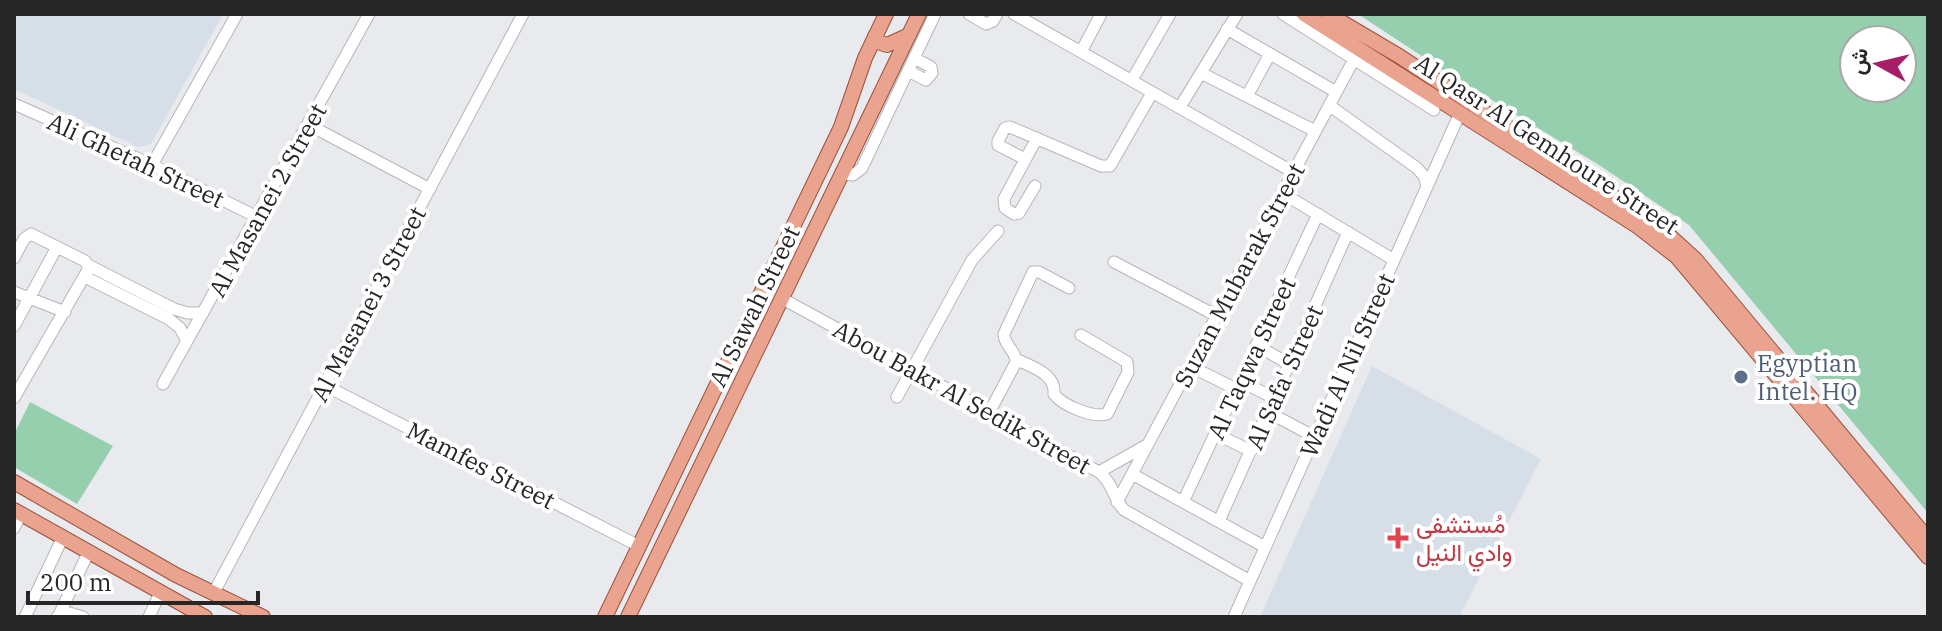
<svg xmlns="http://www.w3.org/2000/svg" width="1942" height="631" viewBox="0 0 1942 631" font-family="'IBM Plex Serif',Vazirmatn,serif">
<rect width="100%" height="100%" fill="#e8eaed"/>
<path fill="#d6dee7" d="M14 14H223L151 144 138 147 14 89Z
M1372 366 1541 459 1459 617H1260Z"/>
<path fill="#95cfae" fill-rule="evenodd" d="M1358 14H1928V513L1689 225 1599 165 1449 74ZM1854 40H1902V88H1854Z
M30 402 113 446 77 504 14 467V434Z"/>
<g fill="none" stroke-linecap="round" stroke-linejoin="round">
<g stroke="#b4b6b9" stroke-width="13">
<path id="minor" d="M969 14 986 24 993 21 997 14
M1014 14 1293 172
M1283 14 1434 110
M1227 29 1336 92
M1081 52 1101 14
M908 71 926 80 932 73 931 67 914 58
M1201 73 1315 131
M1132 80 1170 14
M1247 96 1270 54
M14 104 152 165 257 217
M1330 106 1417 168 1424 176 1427 186
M1180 107 1237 14
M309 125 430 189
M1025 159 998 145V141L1005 128 1010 127 1101 166H1110L1152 93
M152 165 237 14
M842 174 853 175 862 168 935 14
M1035 186 1019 213 1014 214 1005 208 1004 199 1037 138
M1282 193 1394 260
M14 258 24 239
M1114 262 1217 316
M88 265 174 309 188 313H203
M85 277 169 319 180 328 187 341
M14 292 65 312
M783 299 1099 472C1113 483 1113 498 1124 510L1250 581
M14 326 57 247
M1256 345 1289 364
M1016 362C1016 350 1004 346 1004 334L1033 272H1039L1069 288
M1190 366 1236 389
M1240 381 1274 398
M163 384 369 14
M324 385 639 546
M897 397 972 260 998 231
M14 398 89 268 85 261 31 234 24 239
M990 411 1015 364 1020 361C1035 368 1056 375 1054 394 1063 406 1093 418 1107 414L1128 372 1127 362 1081 335
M1268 412 1315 437
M1216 434 1251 451
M1099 472 1147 445
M1132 474 1265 547
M1117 502 1360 48
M1183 502 1318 214
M1219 521 1348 232
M14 528 21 514
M213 594 523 14
M59 615 88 553
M25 617 62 539
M57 617 66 612 83 617
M149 617 160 593
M1234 617 1460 113"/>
</g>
<g stroke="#9c503a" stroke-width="16">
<path id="major" d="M1304 14 1637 226 1677 257 1928 557
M1328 14 1399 56 1642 215 1662 229 1696 260 1928 539
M875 36 878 42 887 45 909 35
M14 482 176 575 263 617
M14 510 205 617
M605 617 841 127 865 58 886 14
M628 617 919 14"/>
</g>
<use href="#minor" stroke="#fff" stroke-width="11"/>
<use href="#major" stroke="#e9a38f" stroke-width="14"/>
</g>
<circle fill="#5c6f8a" stroke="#fff" stroke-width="3" cx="1741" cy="377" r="8"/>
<path fill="#e0444e" stroke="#fff" stroke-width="3" d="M1394 526h8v8h8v8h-8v8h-8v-8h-8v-8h8z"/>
<g text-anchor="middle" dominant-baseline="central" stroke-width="8" stroke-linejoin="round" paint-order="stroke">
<g font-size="24" fill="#262627" stroke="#fff">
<text transform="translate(1547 144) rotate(33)">Al Qasr Al Gemhoure Street</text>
<text transform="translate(136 160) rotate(25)">Ali Ghetah Street</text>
<text transform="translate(267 200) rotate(-61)">Al Masanei 2 Street</text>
<text transform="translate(1239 275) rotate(-62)">Suzan Mubarak Street</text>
<text transform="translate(368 304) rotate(-62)">Al Masanei 3 Street</text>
<text transform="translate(754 306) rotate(-64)">Al Sawah Street</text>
<text transform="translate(1251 358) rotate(-65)">Al Taqwa Street</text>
<text transform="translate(1347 365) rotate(-66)">Wadi Al Nil Street</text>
<text transform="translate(1284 377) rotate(-66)">Al Safa' Street</text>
<text transform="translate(962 397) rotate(29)">Abou Bakr Al Sedik Street</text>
<text transform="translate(481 465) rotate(27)">Mamfes Street</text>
</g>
<g font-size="24" fill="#4e5e75" stroke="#fff" text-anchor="start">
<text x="1757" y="363">Egyptian<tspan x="1757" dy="28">Intel. HQ</tspan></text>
</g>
<g font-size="24" fill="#be3a42" stroke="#fff" text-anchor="start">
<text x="1416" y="524">مُستشفى<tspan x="1416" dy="28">وادي النيل</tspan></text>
</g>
</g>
<rect width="1942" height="631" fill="none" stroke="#262627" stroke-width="32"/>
<g transform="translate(1878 64) rotate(278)"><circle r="38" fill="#ffffff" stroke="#a8a8a9" stroke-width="2"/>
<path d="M0-6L14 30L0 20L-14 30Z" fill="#a71f66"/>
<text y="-12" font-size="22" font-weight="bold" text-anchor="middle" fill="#262627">ش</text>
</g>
<path d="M28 591v12h230v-12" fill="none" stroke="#262627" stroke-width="4"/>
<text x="40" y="591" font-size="24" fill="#262627" stroke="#ffffff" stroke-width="6" paint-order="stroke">200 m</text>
</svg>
